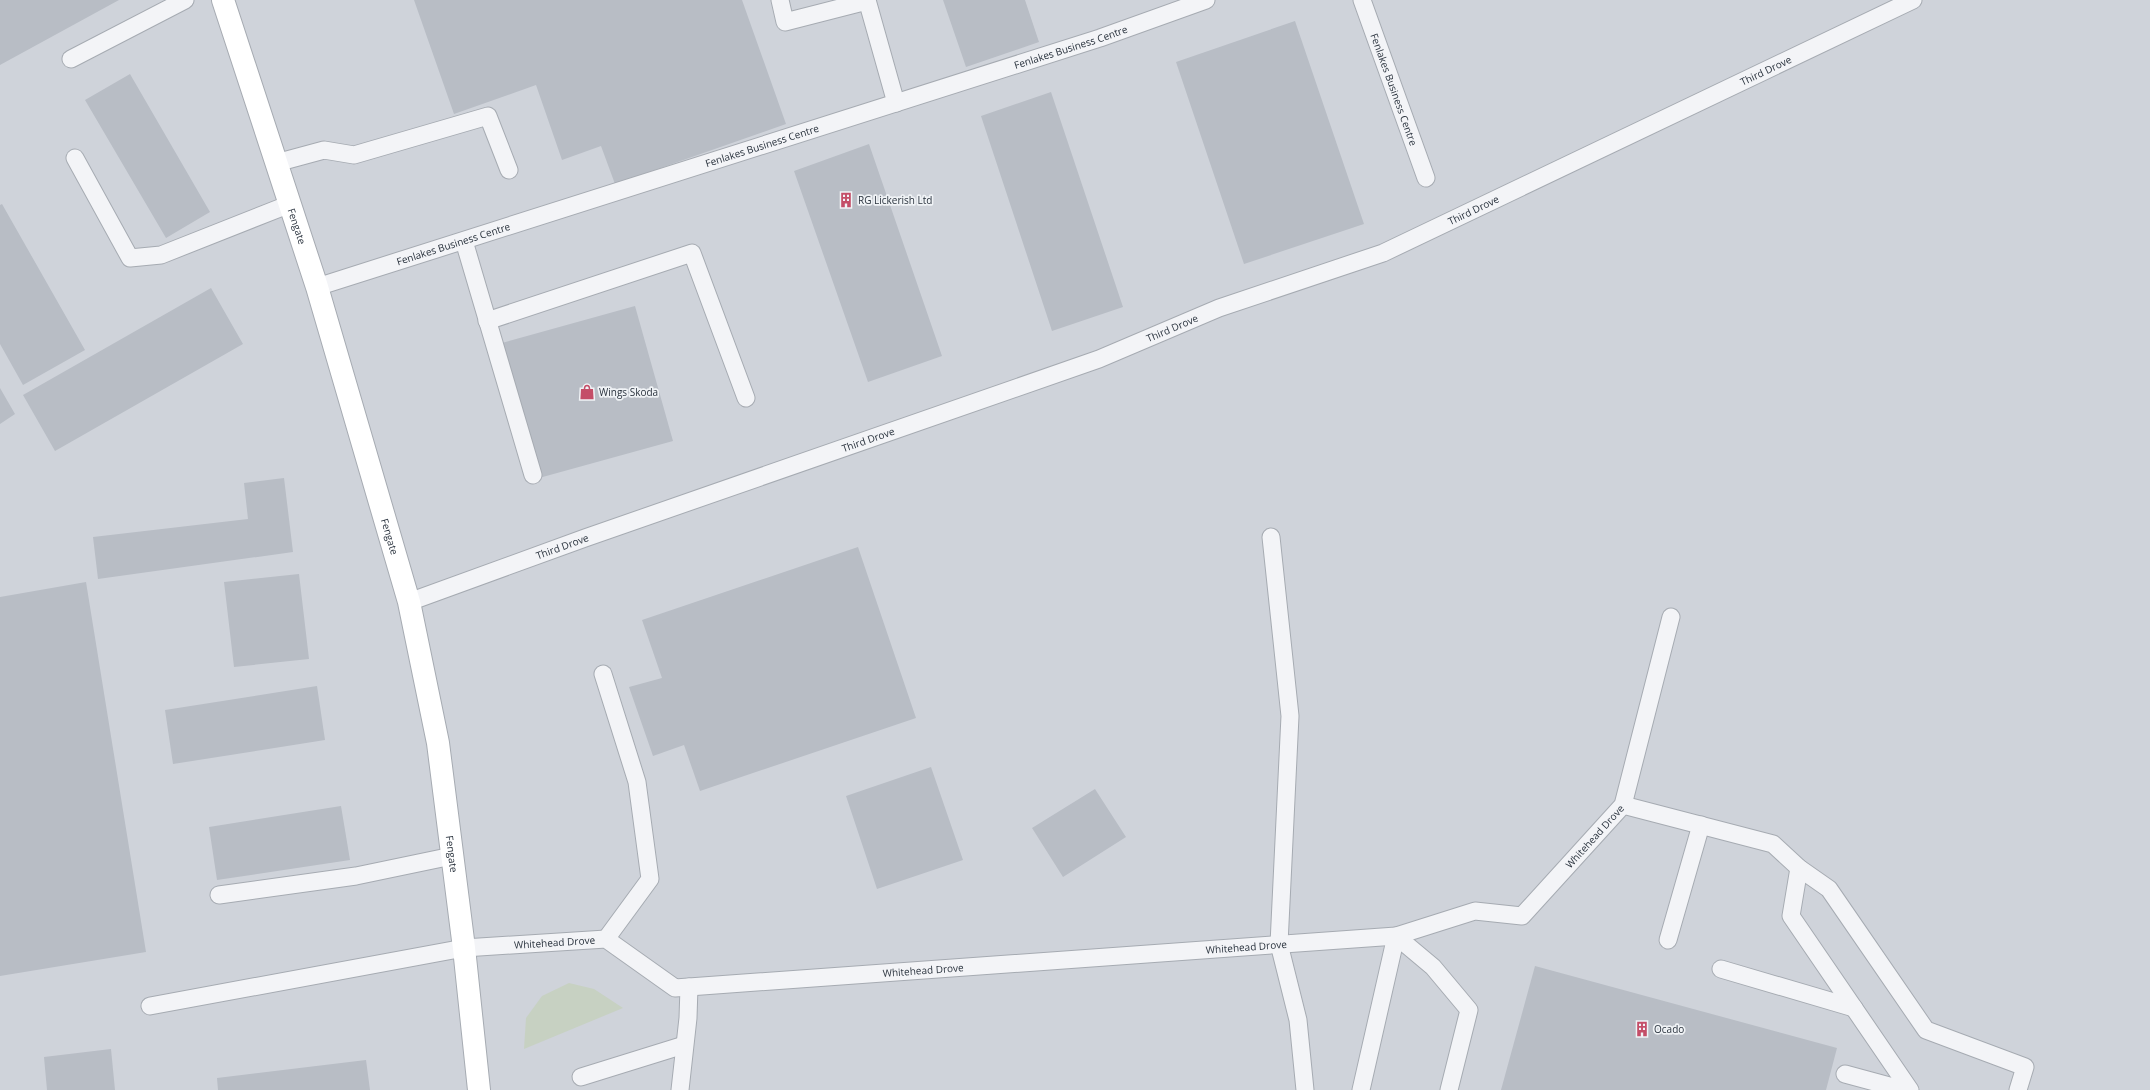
<svg xmlns="http://www.w3.org/2000/svg" width="2150" height="1090" viewBox="0 0 2150 1090" font-family="'Open Sans',sans-serif">
<rect width="100%" height="100%" fill="#e0e4e8"/>
<path fill="#cfd3da" d="M0 0H2150V1090H0Z"/>
<path fill="#c7d1c2" d="M569 983 594 989 623 1008 524 1049 526 1018 542 996Z"/>
<path fill="#b8bdc5" d="M0 0H119L0 65Z
M414 0H742L786 124 615 184 601 146 562 160 536 85 454 114Z
M943 0H1025L1039 42 966 67Z
M1295 21 1364 224 1244 264 1176 62Z
M130 74 210 212 166 238 85 100Z
M1051 92 1123 307 1052 331 981 116Z
M869 144 942 356 868 382 794 171Z
M2 204 85 350 23 385 0 344V205Z
M211 288 243 344 55 451 23 395Z
M635 306 673 441 539 478 502 343Z
M0 388 15 414 0 424Z
M284 478 293 552 98 579 93 537 248 519 244 483Z
M858 547 916 718 700 791 684 745 653 756 629 687 662 678 642 620Z
M299 574 309 659 234 667 224 582Z
M86 582 146 952 0 976V597Z
M317 686 325 740 173 764 165 710Z
M931 767 963 860 877 889 846 796Z
M1095 789 1126 837 1063 877 1032 828Z
M341 806 350 860 217 880 209 827Z
M1535 966 1837 1048 1826 1090H1501Z
M111 1049 115 1090H47L44 1057Z
M366 1060 370 1090H218L217 1078Z"/>
<g fill="none" stroke-linecap="round" stroke-linejoin="round">
<g stroke="#a6abb2" stroke-width="19">
<g id="lane">
<path d="M780 0 785 22 867 1"/>
<path d="M867 0 896 103"/>
<path id="s1" d="M1362 0 1426 178"/>
<path d="M71 59 185 0"/>
<path d="M75 158 130 258 161 255 290 204"/>
<path d="M276 163 324 150 354 155 488 116 509 170"/>
<path d="M464 241 533 475"/>
<path id="s2" d="M317 287 1100 38 1206 0"/>
<path d="M487 321 692 253 746 398"/>
<path d="M1271 537 1290 716 1279 944 1298 1020 1305 1090"/>
<path id="s3" d="M409 602 585 538 1099 359 1219 308 1383 253 1913 0"/>
<path d="M603 674 637 782 650 879 606 939"/>
<path d="M1623 805 1773 844 1799 868 1829 889 1926 1030 2025 1067 2018 1090"/>
<path d="M1799 868 1791 916 1910 1090"/>
<path d="M219 895 356 876 452 856"/>
<path d="M1668 940 1701 825"/>
<path d="M1721 969 1854 1008"/>
<path id="s4" d="M150 1006 464 948 606 939 675 988 1396 936 1475 911 1522 916 1623 805 1671 617"/>
<path d="M1845 1074 1904 1090"/>
<path d="M581 1077 684 1045"/>
<path d="M680 1090 688 1018 689 987"/>
<path d="M1361 1090 1396 936 1433 967 1469 1010 1449 1090"/>
</g>
</g>
<g stroke="#a6abb2" stroke-width="24">
<g id="secondary">
<path id="s5" d="M223 0 317 287 409 602 438 743 464 948 479 1090"/>
</g>
</g>
<use href="#lane" stroke="#f3f4f7" stroke-width="17"/>
<use href="#secondary" stroke="#fff" stroke-width="22"/>
</g>
<defs>
<g id="building-bare" transform="scale(1.2)"><path d="M-4-6H4V6H1V3H-1V6H-4ZM-2.5-4.3h1.7v1.8h-1.7ZM.8-4.3h1.7v1.8H.8ZM-2.5-1h1.7V.8h-1.7ZM.8-1h1.7V.8H.8Z" fill="#c44e68" stroke="#f0f3f6" stroke-width="2.5" paint-order="stroke"/></g>
<g id="shop-bare" transform="scale(1.2)"><path d="M-5-2.5h2.3a2.7 3.5 0 0 1 5.4 0H5L5.5 6h-11ZM-1.5-2.5h3a1.5 2.3 0 0 0-3 0Z" fill="#c44e68" stroke="#f0f3f6" stroke-width="2.5" paint-order="stroke"/></g>
</defs>
<g fill-rule="evenodd">
<use href="#building-bare" x="846" y="200"/>
<use href="#shop-bare" x="587" y="392"/>
<use href="#building-bare" x="1642" y="1029"/>
</g>
<g text-anchor="middle" dominant-baseline="central" stroke-width="3.5" stroke-linejoin="round" paint-order="stroke">
<g font-size="10" fill="#2a333e" stroke="#f0f3f6">
<text stroke="none"><textPath href="#s2" startOffset="791">Fenlakes Business Centre</textPath></text>
<text stroke="none"><textPath href="#s3" startOffset="1459">Third Drove</textPath></text>
<text stroke="none"><textPath href="#s1" startOffset="95">Fenlakes Business Centre</textPath></text>
<text stroke="none"><textPath href="#s2" startOffset="467">Fenlakes Business Centre</textPath></text>
<text stroke="none"><textPath href="#s3" startOffset="1135">Third Drove</textPath></text>
<text stroke="none"><textPath href="#s5" startOffset="238">Fengate</textPath></text>
<text stroke="none"><textPath href="#s2" startOffset="143">Fenlakes Business Centre</textPath></text>
<text stroke="none"><textPath href="#s3" startOffset="811">Third Drove</textPath></text>
<text stroke="none"><textPath href="#s3" startOffset="487">Third Drove</textPath></text>
<text stroke="none"><textPath href="#s5" startOffset="562">Fengate</textPath></text>
<text stroke="none"><textPath href="#s3" startOffset="163">Third Drove</textPath></text>
<text stroke="none"><textPath href="#s4" startOffset="1507">Whitehead Drove</textPath></text>
<text stroke="none"><textPath href="#s5" startOffset="886">Fengate</textPath></text>
<text stroke="none"><textPath href="#s4" startOffset="410">Whitehead Drove</textPath></text>
<text stroke="none"><textPath href="#s4" startOffset="1119">Whitehead Drove</textPath></text>
<text stroke="none"><textPath href="#s4" startOffset="795">Whitehead Drove</textPath></text>
</g>
<g font-size="10" fill="#2a333e" stroke="#f0f3f6" text-anchor="start">
<text x="858" y="200">RG Lickerish Ltd</text>
<text x="599" y="392">Wings Skoda</text>
<text x="1654" y="1029">Ocado</text>
</g>
</g>
</svg>
